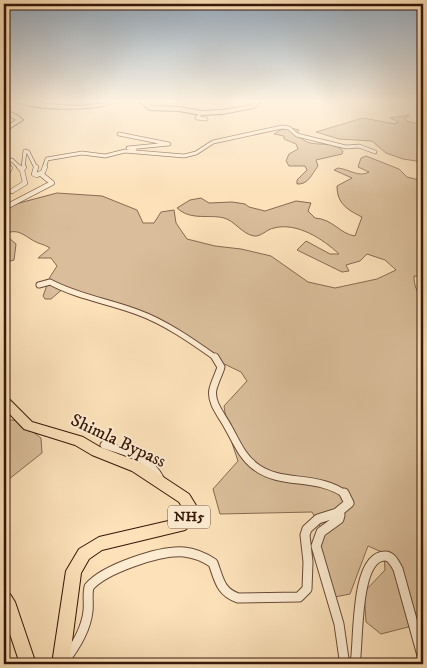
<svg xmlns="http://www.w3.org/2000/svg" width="427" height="668" viewBox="0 0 427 668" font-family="'IM FELL DW Pica',serif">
<rect width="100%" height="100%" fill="#fce1b9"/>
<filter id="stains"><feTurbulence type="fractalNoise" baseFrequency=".004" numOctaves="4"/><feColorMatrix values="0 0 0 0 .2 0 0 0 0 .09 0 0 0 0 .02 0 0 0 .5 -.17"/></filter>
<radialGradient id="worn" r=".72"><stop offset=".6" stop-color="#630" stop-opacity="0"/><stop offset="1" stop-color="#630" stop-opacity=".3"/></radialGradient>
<path fill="#dabe9b" stroke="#886a52" d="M410 115 405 118 406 121 423 125V162L403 159 386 153 372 141 339 139 316 132 363 118 395 124 399 122 390 118Z
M291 128 299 130 297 134C311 152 329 137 343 151L342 154 316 160 318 166C312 174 308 185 297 184V180L307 170 305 166H289L286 161 289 154 298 149 296 144 284 139V136L274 134 280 130Z
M366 156 399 169 407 177 423 181V277L414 276C414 284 416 293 423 296V616L412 626 381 634 366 622 364 592 385 570 384 553 368 546 350 594 335 597C326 577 315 549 321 528L312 512 220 514 213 489 238 461 228 431 224 406 247 381 241 372 216 360 146 314 65 287 51 299H45L43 296 50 277 57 266 51 258H38L50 248C44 244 39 244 34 241 25 236 20 230 10 232L8 237 16 244 14 260 4 263V207L57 193 102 196 137 210 143 223H154L161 212 174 210 176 223 187 239 215 246 241 249 271 256 308 282 335 288 377 279 396 270 385 260 367 254 360 261 346 265 349 271 342 272 297 250 306 241 330 254H339C323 239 297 222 274 228 267 229 261 237 254 236 242 234 235 221 224 218 209 214 191 221 177 208L190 200 201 198 209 203 232 202 245 204 249 207 265 211 296 201 311 203 308 211 315 218C333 219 340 234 355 236L362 217C348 210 337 204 337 186L352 178 334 170 338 168C349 169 359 178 369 172L358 167 361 158Z
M4 419 19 421 41 438 42 453 4 483Z"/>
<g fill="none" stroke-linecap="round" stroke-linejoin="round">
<g stroke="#684935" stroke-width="4.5">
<path id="street-far4" d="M31 102 40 104
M201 113 197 118 206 119
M119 134 169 144 128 148 135 149
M10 168 4 161 12 160 20 168
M23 168 25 151 28 152 36 168
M44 168 47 159 82 153 105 156 125 151 184 156 196 153 213 142 282 127 289 128 297 135 346 147 359 146 375 152"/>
</g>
<g stroke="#684935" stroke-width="5.5">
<path id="street-far3" d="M36 167 34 174 37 175 43 172 45 167
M22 170 24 167
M4 179 10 168 9 167
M12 191 25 183 22 170 19 167
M4 208 52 183 41 174"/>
</g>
<g stroke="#684935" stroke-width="7">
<path id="street-far2" d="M39 285 50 282C78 297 108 301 137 312 165 322 192 341 216 358"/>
</g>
<g stroke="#684935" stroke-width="9">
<path id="street-far1" d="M215 357 221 367C219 374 215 381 213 389 210 403 222 415 228 427 236 441 242 457 256 467 281 486 319 474 346 495
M104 445C126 452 150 457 161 480"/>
</g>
<g stroke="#684935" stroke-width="11">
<path id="street" d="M337 513 349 503 344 493
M62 664C74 649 86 631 88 611 89 603 87 595 89 587 104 569 160 550 184 552 194 553 204 557 213 563 219 579 220 592 238 598L299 597 307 589 308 562 305 535 307 529 318 519 337 513 340 515 339 519 321 532 316 546 339 624 344 659 347 664
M355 664C359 645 354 556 385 556 392 556 395 564 398 569L423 659"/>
</g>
<g stroke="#361609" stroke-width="2">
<path id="highway" d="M17 102 78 106 115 102C97 112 35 110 17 102Z
M139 102H145L151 106 179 107 201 111 222 110 252 105 256 102H261L254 108 222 114 201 115 179 111 150 110Z
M4 109 17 115 23 120 4 132V128L16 120 4 113Z
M4 397 8 398 32 422 83 437 100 447 142 463 189 494 197 507 194 523 185 530 102 550 89 559 81 573 69 664H52L66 571 79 549 99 537 177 519 182 515 183 508 179 502 132 471 92 455 75 445 24 429 4 408Z
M4 592 10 594 15 602 36 664H20L4 616Z"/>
</g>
<use href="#street-far4" stroke="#fdecd2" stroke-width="3"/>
<use href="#street-far3" stroke="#fdecd2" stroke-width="4.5"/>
<use href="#street-far2" stroke="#fdecd2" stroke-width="5"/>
<use href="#street-far1" stroke="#fdecd2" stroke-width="7"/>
<use href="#street" stroke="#fdecd2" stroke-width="9"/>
<use href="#highway" fill="#fce1b9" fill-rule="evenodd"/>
</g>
<linearGradient id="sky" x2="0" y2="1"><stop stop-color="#95aabd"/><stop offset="0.52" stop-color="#fef2e0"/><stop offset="1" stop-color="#fef2e0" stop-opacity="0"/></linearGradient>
<rect width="427" height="195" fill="url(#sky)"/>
<g text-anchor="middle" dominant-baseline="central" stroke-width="4" stroke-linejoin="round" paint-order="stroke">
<rect fill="#fdecd2" stroke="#725645" stroke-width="1" x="168" y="505.5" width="42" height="23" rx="4"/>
<g font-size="14" font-weight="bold" fill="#361609">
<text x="189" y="517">NH5</text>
</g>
<g font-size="18" fill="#361609" stroke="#fdecd2">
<text transform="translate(118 441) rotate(25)">Shimla Bypass</text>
</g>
</g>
<rect width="427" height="668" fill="none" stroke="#fce1b9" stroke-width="20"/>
<rect x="5" y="5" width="417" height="658" fill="none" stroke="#361609" stroke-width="2.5"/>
<rect x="10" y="10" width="407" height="648" fill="none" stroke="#361609"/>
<rect width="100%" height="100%" filter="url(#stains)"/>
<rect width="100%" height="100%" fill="url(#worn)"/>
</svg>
